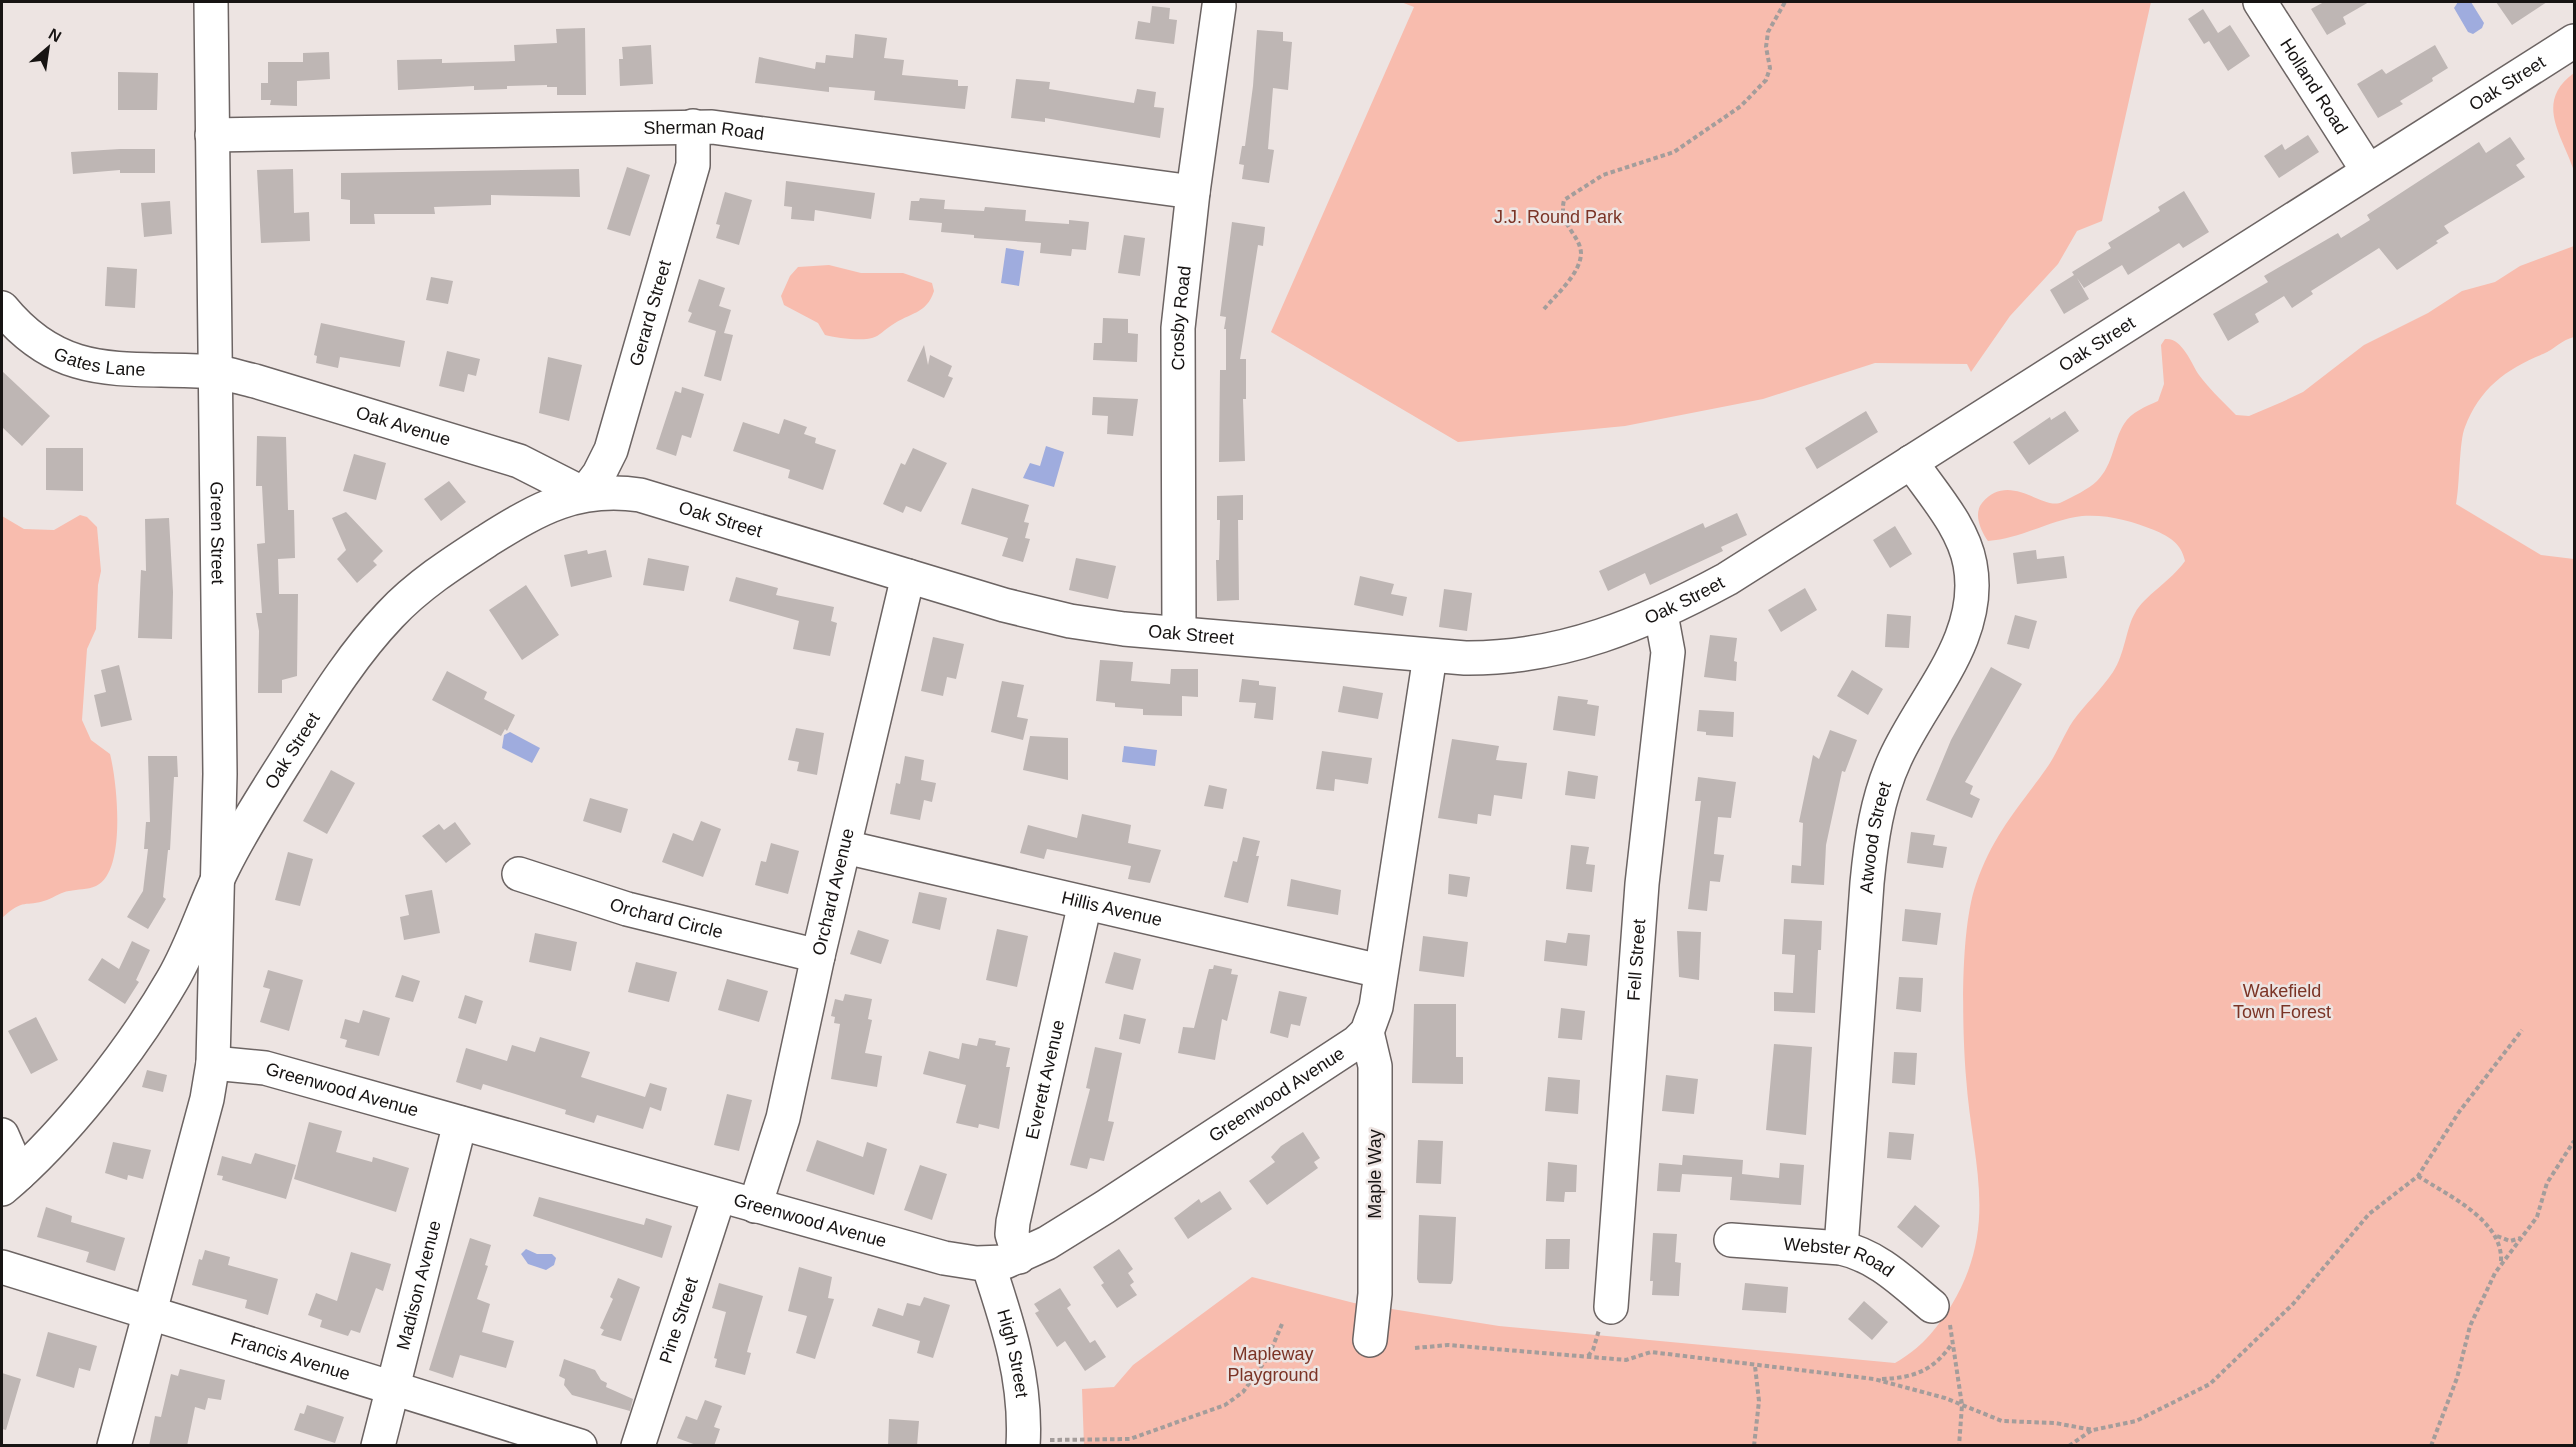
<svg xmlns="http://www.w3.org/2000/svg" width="2576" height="1447" viewBox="0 0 2576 1447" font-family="Arial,sans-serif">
<rect width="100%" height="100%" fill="#ede4e2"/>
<path fill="#f8bcae" d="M1401 2H2151L2102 221 2077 231 2058 264 2010 316 1971 372 1967 364 1875 363 1763 399 1625 426 1458 442 1271 332 1414 7Z
M2574 73V171C2562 135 2534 102 2574 73Z
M2574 246V337C2561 340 2555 349 2543 354 2506 369 2480 388 2465 427 2459 441 2460 484 2456 504L2541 555 2574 559V1445L1084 1446 1082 1389 1114 1387 1133 1365 1252 1277 1354 1303 1499 1326 1895 1363C1921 1348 1935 1331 1951 1306 2000 1225 1972 1163 1966 1077 1962 1027 1960 930 1976 884 1994 833 2017 810 2046 769 2057 754 2063 736 2073 721 2085 704 2101 690 2113 672 2125 654 2126 628 2135 613 2144 596 2171 581 2185 561 2181 543 2170 537 2154 530 2132 521 2107 514 2082 516 2049 520 2021 539 1988 541 1981 531 1973 514 1982 503 2010 470 2043 512 2062 502 2072 497 2089 489 2097 481 2114 464 2113 441 2124 424 2131 412 2147 406 2158 401L2164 384 2161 345 2165 339C2182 337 2191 363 2199 375 2208 387 2220 399 2231 410L2236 415 2249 416 2282 402 2303 392 2364 345 2428 313 2462 291 2495 282 2520 266Z
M829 265 861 273H903L932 283 934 291C927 314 909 313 892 325 885 329 880 336 872 338 863 341 835 338 825 335L818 323 784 305 781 296 790 276 798 267Z
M80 515 87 517 97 527 101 571 98 585 96 629 87 649 82 720 91 740 110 754C117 781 127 872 96 886 87 890 78 889 69 891 61 892 55 897 47 900 24 908 25 897 2 918V516L24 529 54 530Z"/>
<path fill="#9facde" d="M2458 2H2471L2484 23 2482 28 2473 34 2468 32 2454 8Z
M1006 248 1024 251 1019 286 1001 283Z
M1046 446 1064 452 1054 487 1023 478 1030 463 1040 466Z
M510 732 540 748 532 763 502 748 504 735Z
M1124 746 1157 750 1155 766 1122 762Z
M526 1249 537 1254H552L556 1258 554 1265 546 1270 528 1264 521 1254Z"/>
<path fill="#beb6b4" d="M2324 2H2369L2343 17 2346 24 2327 35 2311 9Z
M2496 2H2547L2512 25Z
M1152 6 1170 8 1169 19 1177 20 1174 44 1135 39 1138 21 1150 23Z
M2203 9 2218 33 2230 25 2250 56 2228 71 2209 41 2204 44 2188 19Z
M585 28 586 95H557V87H547V85L507 86V89L474 90V86L398 90 397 60 442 59V63L515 61 514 45 557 43 556 29Z
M1257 30 1283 32V41L1292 42 1288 90 1273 88 1268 149 1274 150 1269 183 1242 179 1244 165 1239 164 1242 146H1245L1253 86Z
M855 34 887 38 884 58 904 60 902 75 958 80V86H968L965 109 874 100 875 91 829 87V92L755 83 759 57 815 69 816 62 825 63 826 55 853 58Z
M651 45 653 84 620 86 619 59H623L622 47Z
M2435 45 2448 68 2432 78 2433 81 2400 101 2403 104 2378 118 2357 84 2382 69 2386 74Z
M329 52 330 79 297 81V106L270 105 271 100H261V83H268V62H303V53Z
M118 72 158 73 157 110H118Z
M1016 79 1050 82 1049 89 1134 103 1137 89 1156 92 1154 107 1164 108 1160 138 1045 118V122L1011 118Z
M2308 135 2319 152 2279 178 2264 156 2282 144 2285 150Z
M2510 137 2525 159 2516 165 2525 177 2444 226 2449 233 2436 241 2438 243 2397 270 2379 248 2311 291 2313 294 2292 308 2284 296 2255 314 2259 322 2228 341 2213 314 2268 282 2264 276 2338 233 2341 238 2370 220 2367 215 2479 142 2486 153Z
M120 149H155V173H120V170L73 174 71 152Z
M627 167 650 175 630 236 607 229Z
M293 169 294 213 309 212 310 241 261 243 257 170Z
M579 169 580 197 491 195V205L434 207 435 214H374L375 224H350V200L341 199V173Z
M786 181 875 193 871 219 815 210 814 221 791 219 792 207 784 206Z
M2184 191 2209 232 2183 248 2179 243 2128 275 2122 265 2084 288 2077 278 2089 299 2064 314 2050 290 2074 275 2072 272 2111 248 2108 243 2160 211 2158 207Z
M725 192 752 200 739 245 716 238 720 225 716 224Z
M920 198 945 200 944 209 984 211 985 207 1026 210 1025 221 1069 224V220L1089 222 1086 250 1072 249 1071 256 1040 253 1041 243 974 238V235L941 232 942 223 909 220 911 201H919Z
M170 201 172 234 144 237 141 203Z
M1232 222 1265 227 1263 246 1258 245 1240 359H1246V399H1243L1245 461 1219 462 1220 370H1226V329H1224L1226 317 1220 316Z
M1124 235 1145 238 1140 276 1118 273Z
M107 267 137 269 135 308 105 306Z
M431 277 453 281 448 304 426 300Z
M699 279 725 288 719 306 731 310 724 333 733 335 721 381 704 376 716 331 688 322 692 313 688 311Z
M1103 318 1128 319V333L1138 334 1137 362 1093 360 1094 343H1102Z
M321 323 405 341 400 367 340 357 338 368 316 363 317 356 314 355Z
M924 345 928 365 930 355 952 366 948 376 953 378 944 398 907 381Z
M447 351 480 359 476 376 468 374 464 392 439 386Z
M548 357 582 365 569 421 539 413Z
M2 371 50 416 22 446 2 427Z
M682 387 704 394 691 438 682 435 676 456 656 449 675 391 681 393Z
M1093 397 1138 399 1133 436 1107 434 1108 416 1092 415Z
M1866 411 1878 432 1817 469 1805 448Z
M2065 411 2079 431 2029 465 2013 442 2050 417 2051 420Z
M784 419 807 427 804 434 816 438 815 443 836 450 823 490 788 478 790 470 733 451 743 422 779 434Z
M257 436 286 437 288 510H294L295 558 278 559 279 594H298L297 676 282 680V693H258L259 631 256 613H262L257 544 265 543 262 486H256Z
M46 448H83V491L46 490Z
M913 448 947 463 921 512 906 506 903 513 883 504 901 463 905 465Z
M354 454 386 463 376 500 343 491Z
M449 481 466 502 441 521 424 499Z
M972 488 1029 505 1024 522 1029 523 1025 538 1030 539 1023 562 1002 556 1008 538 961 524Z
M1243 495V520H1238L1239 600 1217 601 1216 560H1219L1220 520H1217V496Z
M346 512 383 551 373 561 377 565 357 583 337 559 346 550 332 518Z
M1737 513 1747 535 1721 547 1723 551 1650 585 1645 573 1608 591 1599 571 1703 523 1705 528Z
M169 518 173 592 172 639 138 638 141 570 146 571 145 519Z
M1895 526 1912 554 1890 568 1873 540Z
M587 550 588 554 606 550 612 577 571 587 564 555Z
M2036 550 2037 559 2064 556 2067 578 2017 584 2013 553Z
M648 558 689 566 684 591 643 585Z
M1076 558 1116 566 1108 599 1069 590Z
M1360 576 1394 584 1391 594 1407 597 1403 616 1354 605Z
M736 577 778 588 776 595 834 607 831 621 837 623 830 656 793 649 799 621 729 601Z
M526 585 559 635 522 660 489 610Z
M1805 588 1817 610 1781 632 1768 610Z
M1444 589 1472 593 1467 631 1439 627Z
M1887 614 1911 616 1909 648 1885 647Z
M2015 615 2037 621 2029 649 2007 644Z
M1710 635 1737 638 1734 661 1737 662 1736 681 1704 677Z
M933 637 964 644 956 679 947 677 943 696 921 691Z
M1100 660 1133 662 1131 681 1170 684 1171 669H1198V697L1182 696V716L1143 715V709L1115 707V703L1096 701Z
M119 665 132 720 101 727 94 695 106 692 101 670Z
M1991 667 2022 684 1965 782 1973 786 1970 794 1980 799 1972 818 1926 800 1951 740Z
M1852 670 1883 689 1868 715 1837 696Z
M447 671 487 692 484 699 515 715 507 731 505 729 501 736 432 700Z
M1242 679 1259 681V685L1276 687 1273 720 1254 718 1256 703 1239 702Z
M1002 681 1024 685 1017 717 1028 719 1023 740 991 732Z
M1343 686 1383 693 1378 719 1338 712Z
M1558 696 1588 700 1587 704 1599 706 1595 736 1553 730Z
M1699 710 1734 712 1733 737 1706 735V732L1697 731Z
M796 728 824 733 817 775 797 771 799 762 788 760Z
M1830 730 1857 740 1845 772 1842 771 1826 845 1824 885 1791 883 1792 865 1801 866 1803 823 1799 822 1813 755 1819 759Z
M1030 736 1068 738V780L1023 770Z
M1452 739 1499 746 1496 760 1527 763 1522 799 1494 795 1491 816 1478 814 1477 824 1438 818Z
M1322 751 1372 758 1368 784 1335 779 1334 791 1316 789Z
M148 756H177L178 777H174L170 850H168L163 897 166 899 148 929 127 917 143 891 148 849H144L146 822H150Z
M905 756 924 760 921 780 936 783 932 802 924 800 920 820 890 814 896 783 900 784Z
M331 770 355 783 327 834 303 821Z
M1568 771 1598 776 1595 799 1565 795Z
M1698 777 1736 782 1731 818 1718 817 1714 854 1724 855 1720 882 1710 881 1707 911 1688 909 1701 801H1695Z
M1209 785 1227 789 1223 809 1204 806Z
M590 798 628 809 621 833 583 821Z
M1082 814 1131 825 1128 843 1161 850 1150 883 1128 879 1131 866 1047 849 1044 859 1020 853 1028 825 1077 838Z
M701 821 721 829 703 877 662 862 673 833 693 841Z
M455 822 471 844 446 863 422 836 439 824 444 830Z
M1911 832 1935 835 1933 845 1947 847 1943 868 1907 863Z
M1243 837 1260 841 1256 856H1259L1248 903 1224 897 1233 861 1237 862Z
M771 843 799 851 788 894 755 885 761 861 766 862Z
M1571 845 1589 847 1586 864 1595 865 1592 892 1566 889Z
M288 852 313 859 300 906 275 900Z
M1449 874 1470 877 1467 897 1448 894Z
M1291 879 1341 890 1338 915 1287 906Z
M432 890 440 933 404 940 400 917 409 915 405 895Z
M919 892 947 898 940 930 912 923Z
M1905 909 1941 913 1937 945 1902 941Z
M1784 919 1822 921 1821 950H1818L1815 1013 1774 1011V992L1793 993 1795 955 1782 954Z
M997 929 1028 936 1017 987 986 980Z
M858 930 889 940 881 964 850 954Z
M1677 931 1701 932 1699 980 1679 977Z
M535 933 577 942 571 971 529 962Z
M1568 933 1590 935 1587 966 1544 961 1546 940 1566 943Z
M1423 936 1468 942 1464 977 1419 971Z
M132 941 150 950 136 980 139 982 125 1004 88 980 102 958 119 969Z
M1114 952 1141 959 1133 990 1105 983Z
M636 962 677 972 669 1002 628 992Z
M1214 965 1232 969 1231 974 1238 975 1227 1021 1222 1019 1215 1060 1178 1053 1183 1027 1194 1028 1209 969H1213Z
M268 970 303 980 289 1031 260 1022 270 989 263 987Z
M402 975 420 981 413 1002 395 997Z
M1899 977 1923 978 1921 1012 1896 1009Z
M727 979 768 991 759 1022 718 1010Z
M1279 991 1307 997 1300 1026 1291 1024 1288 1038 1270 1033Z
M845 994 872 999 868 1019 872 1020 865 1053 882 1056 877 1087 831 1079 840 1024 834 1023 835 1017 831 1016 835 999 843 1001Z
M465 995 483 1001 476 1024 458 1018Z
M1414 1004H1456V1057H1463V1084L1412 1083Z
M1561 1008 1585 1011 1582 1040 1558 1038Z
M363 1010 390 1018 379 1056 345 1047 347 1040 340 1038 345 1019 359 1023Z
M1124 1014 1146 1019 1140 1044 1119 1039Z
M36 1017 58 1060 31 1074 8 1031Z
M540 1037 590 1052 581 1077 645 1097 650 1083 667 1088 661 1111 650 1107 643 1129 597 1115 594 1123 565 1114 566 1110 483 1084 481 1090 456 1082 466 1048 507 1061 512 1045 535 1052Z
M979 1038 996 1041 995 1045 1010 1048 1006 1067H1010L999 1129 979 1124 978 1128 956 1123 966 1085 923 1074 929 1051 959 1059 962 1043 977 1046Z
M1774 1044 1812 1047 1806 1135 1766 1130Z
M1095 1047 1122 1053 1108 1121 1114 1122 1104 1161 1090 1158 1087 1169 1070 1165 1090 1089 1086 1088Z
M1894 1052 1917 1053 1915 1085 1892 1083Z
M147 1070 167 1075 163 1092 142 1087Z
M1666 1075 1698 1079 1694 1114 1662 1111Z
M1548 1077 1580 1080 1578 1114 1545 1111Z
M727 1094 752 1100 739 1151 714 1145Z
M309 1122 342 1131 336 1152 372 1162 373 1157 409 1168 396 1212 294 1179Z
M1303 1132 1320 1158 1314 1162 1318 1168 1267 1205 1249 1181 1275 1162 1271 1157 1281 1146Z
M1889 1132 1914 1134 1911 1160 1887 1158Z
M817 1140 863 1157 867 1142 887 1149 874 1195 806 1171Z
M1418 1140 1443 1141 1441 1184 1416 1183Z
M113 1142 151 1150 143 1179 128 1175 127 1180 105 1173Z
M255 1153 296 1165 286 1199 222 1180 223 1176 217 1175 222 1156 251 1164Z
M1683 1155 1743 1160 1742 1174 1779 1178 1780 1163 1804 1165 1801 1205 1730 1200 1732 1177 1682 1174 1680 1192 1657 1191 1659 1163 1682 1165Z
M1548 1162 1577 1165 1576 1192H1565L1564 1202 1546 1201Z
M920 1165 947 1174 932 1220 904 1210Z
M1220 1191 1232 1209 1188 1239 1174 1218 1199 1199 1201 1203Z
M539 1197 644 1225 646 1218 672 1226 662 1258 533 1216Z
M1915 1205 1940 1226 1922 1248 1897 1227Z
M46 1207 72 1216 71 1222 125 1238 115 1271 86 1262 89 1252 37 1237Z
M1419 1215 1456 1217 1453 1280 1451 1284 1419 1283 1417 1279Z
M1653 1233 1677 1234 1675 1262 1681 1263 1679 1296 1652 1295 1653 1281H1650Z
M470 1238 491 1245 485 1265 488 1266 477 1299 490 1304 482 1332 514 1341 506 1368 460 1355 453 1378 429 1370Z
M1546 1239H1570L1569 1269H1545Z
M1119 1249 1133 1269 1128 1273 1134 1282 1130 1285 1137 1295 1117 1308 1101 1285 1104 1283 1093 1267Z
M205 1250 230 1257 228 1265 278 1279 268 1315 245 1308 247 1300 192 1285 199 1259 202 1260Z
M351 1252 391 1264 383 1291 376 1288 360 1333 351 1330 348 1336 320 1327 322 1320 308 1315 316 1293 337 1301Z
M799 1267 832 1277 828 1298 834 1299 815 1359 796 1353 807 1316 788 1311Z
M618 1278 640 1287 621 1341 601 1335 604 1330 600 1328 613 1299 610 1297Z
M719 1283 763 1296 748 1348 747 1352 751 1353 745 1375 715 1367 717 1359 714 1358 726 1312 712 1308Z
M1745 1283 1788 1287 1786 1313 1742 1310Z
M1060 1288 1071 1305 1067 1308 1090 1343 1095 1340 1106 1357 1085 1371 1065 1341 1057 1347 1035 1313 1039 1311 1034 1304Z
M924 1297 950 1305 933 1358 917 1353 920 1341 872 1326 878 1308 903 1316 907 1303 920 1306Z
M1864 1301 1888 1322 1872 1340 1848 1319Z
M48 1332 97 1346 90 1371 79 1368 74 1388 36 1376Z
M564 1359 595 1370 601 1380 607 1383 606 1387 633 1399 630 1411 572 1395 564 1385 565 1379 559 1376Z
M180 1369 225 1380 221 1400 208 1398 205 1410 195 1407 187 1446H149L155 1416 161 1417 171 1374 178 1376Z
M2 1373 21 1379 6 1430 2 1429Z
M705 1400 722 1406 714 1427 720 1429 714 1446H699L677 1438 686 1416 697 1420Z
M307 1405 344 1417 335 1443 294 1430 300 1413 304 1414Z
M889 1419 919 1421 917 1446H888Z"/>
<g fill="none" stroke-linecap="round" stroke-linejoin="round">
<g stroke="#6c6463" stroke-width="36">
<g id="minor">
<path id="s1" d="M211 2 220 774 213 1063"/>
<path id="s2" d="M2260 2 2368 171"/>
<path id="s3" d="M212 135 712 127 1193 192"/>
<path id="s4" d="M2 308C65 385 128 365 214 372 227 373 241 378 255 381L519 461 584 494 599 474 611 450 693 165V126"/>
<path id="s5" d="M1179 633 1178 328 1193 192 1219 6"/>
<path id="s6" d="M845 847 1380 971"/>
<path id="s7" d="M519 874 627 909 818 956"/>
<path d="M1367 1032 1375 1066V1294L1370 1340"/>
<path d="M2 1135 19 1174"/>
<path id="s8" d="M2 1189C64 1137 132 1050 173 979 194 943 205 903 224 866 244 826 268 789 292 751 322 704 351 656 390 615 418 585 454 562 488 540 539 508 578 486 640 495L1004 605 1070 621 1124 629 1465 658C1561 659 1644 624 1727 579L2574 41"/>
<path id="s9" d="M755 1206 783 1118 818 956 908 576"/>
<path id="s10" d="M1731 1240 1841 1248C1878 1256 1904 1283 1932 1306"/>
<path id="s11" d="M1841 1248 1867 883C1871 841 1877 798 1895 759 1923 697 1984 638 1970 564 1963 526 1932 493 1911 462"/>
<path id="s12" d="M1019 1257 1012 1234 1013 1222 1085 903"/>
<path id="s13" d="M988 1264C1008 1324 1027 1381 1023 1446"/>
<path id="s14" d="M2 1267 580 1446"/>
<path id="s15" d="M1611 1307 1642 884 1668 652 1661 614"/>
<path id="s16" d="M114 1446 207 1099 213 1063 265 1068 944 1258 976 1263 1005 1262 1047 1243 1105 1207 1357 1042 1367 1032 1376 1007 1430 656"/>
<path id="s17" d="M378 1446 460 1123"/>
<path id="s18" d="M638 1446 719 1196"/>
</g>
</g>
<path stroke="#a49d9b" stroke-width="4" stroke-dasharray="4.5 3" stroke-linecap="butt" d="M1544 309C1556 295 1581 273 1581 253 1580 234 1558 225 1564 200L1603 175 1674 152 1741 106 1766 80 1770 68 1766 47 1768 32 1785 2
M2418 1176C2447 1195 2503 1220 2501 1261
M2497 1236 2510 1241 2521 1238
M1950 1325 1962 1405 1959 1446
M1415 1348 1448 1345 1626 1360 1651 1352 1874 1379 1945 1398 2002 1421 2055 1423 2093 1430 2136 1421 2210 1384 2293 1304 2369 1214 2418 1176 2459 1112 2522 1030
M1588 1356 1593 1350 1599 1330
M1882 1379C1914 1378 1935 1370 1953 1342
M1050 1440 1130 1439 1225 1405 1243 1392 1268 1357 1282 1324
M1754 1446 1759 1401 1755 1366
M2069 1446 2092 1430
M2431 1446 2457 1378 2470 1326 2495 1273 2537 1217 2547 1183 2574 1141"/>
<use href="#minor" stroke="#fff" stroke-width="33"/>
</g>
<g text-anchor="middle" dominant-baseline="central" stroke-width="5" stroke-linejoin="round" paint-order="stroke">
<g font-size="18" fill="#171413" stroke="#ede4e2">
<text stroke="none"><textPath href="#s8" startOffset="3030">Oak Street</textPath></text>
<text stroke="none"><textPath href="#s2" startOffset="100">Holland Road</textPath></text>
<text stroke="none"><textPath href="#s3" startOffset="492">Sherman Road</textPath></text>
<text stroke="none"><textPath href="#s4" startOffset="816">Gerard Street</textPath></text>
<text stroke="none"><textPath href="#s5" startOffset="315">Crosby Road</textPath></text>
<text stroke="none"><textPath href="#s8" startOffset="2544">Oak Street</textPath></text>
<text stroke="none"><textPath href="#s4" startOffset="116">Gates Lane</textPath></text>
<text stroke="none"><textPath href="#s4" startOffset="428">Oak Avenue</textPath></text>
<text stroke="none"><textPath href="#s8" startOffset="1068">Oak Street</textPath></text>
<text stroke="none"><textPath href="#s1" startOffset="531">Green Street</textPath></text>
<text stroke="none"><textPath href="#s8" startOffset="2058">Oak Street</textPath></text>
<text stroke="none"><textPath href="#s8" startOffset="1554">Oak Street</textPath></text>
<text stroke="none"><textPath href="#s8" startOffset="530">Oak Street</textPath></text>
<text stroke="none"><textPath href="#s11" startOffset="412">Atwood Street</textPath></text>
<text stroke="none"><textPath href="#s9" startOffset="324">Orchard Avenue</textPath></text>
<text stroke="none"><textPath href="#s6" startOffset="274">Hillis Avenue</textPath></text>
<text stroke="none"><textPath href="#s7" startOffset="154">Orchard Circle</textPath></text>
<text stroke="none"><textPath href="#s15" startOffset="348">Fell Street</textPath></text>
<text stroke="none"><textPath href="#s12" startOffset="182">Everett Avenue</textPath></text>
<text stroke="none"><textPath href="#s16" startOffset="528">Greenwood Avenue</textPath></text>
<text stroke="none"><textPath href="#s16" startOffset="1534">Greenwood Avenue</textPath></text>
<text transform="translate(1375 1174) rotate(-90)">Maple Way</text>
<text stroke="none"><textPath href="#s16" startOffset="1014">Greenwood Avenue</textPath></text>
<text stroke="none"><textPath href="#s10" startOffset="110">Webster Road</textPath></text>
<text stroke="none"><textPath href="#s17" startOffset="166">Madison Avenue</textPath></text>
<text stroke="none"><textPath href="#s18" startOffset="132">Pine Street</textPath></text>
<text stroke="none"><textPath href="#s13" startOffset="93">High Street</textPath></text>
<text stroke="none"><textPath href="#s14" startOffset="302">Francis Avenue</textPath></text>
</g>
<g font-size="18" fill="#7b3426" stroke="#ede4e2">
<text x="1558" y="217">J.J. Round Park</text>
<text x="2282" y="991">Wakefield<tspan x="2282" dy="21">Town Forest</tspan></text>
<text x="1273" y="1354">Mapleway<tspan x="1273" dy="21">Playground</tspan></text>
</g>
</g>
<rect width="2576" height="1447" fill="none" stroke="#171413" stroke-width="6"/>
<g transform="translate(48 48) rotate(29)" stroke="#ede4e2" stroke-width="4.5" paint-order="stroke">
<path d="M0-4.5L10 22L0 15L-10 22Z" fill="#171413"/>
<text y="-9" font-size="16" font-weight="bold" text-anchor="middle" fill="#171413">N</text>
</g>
</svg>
